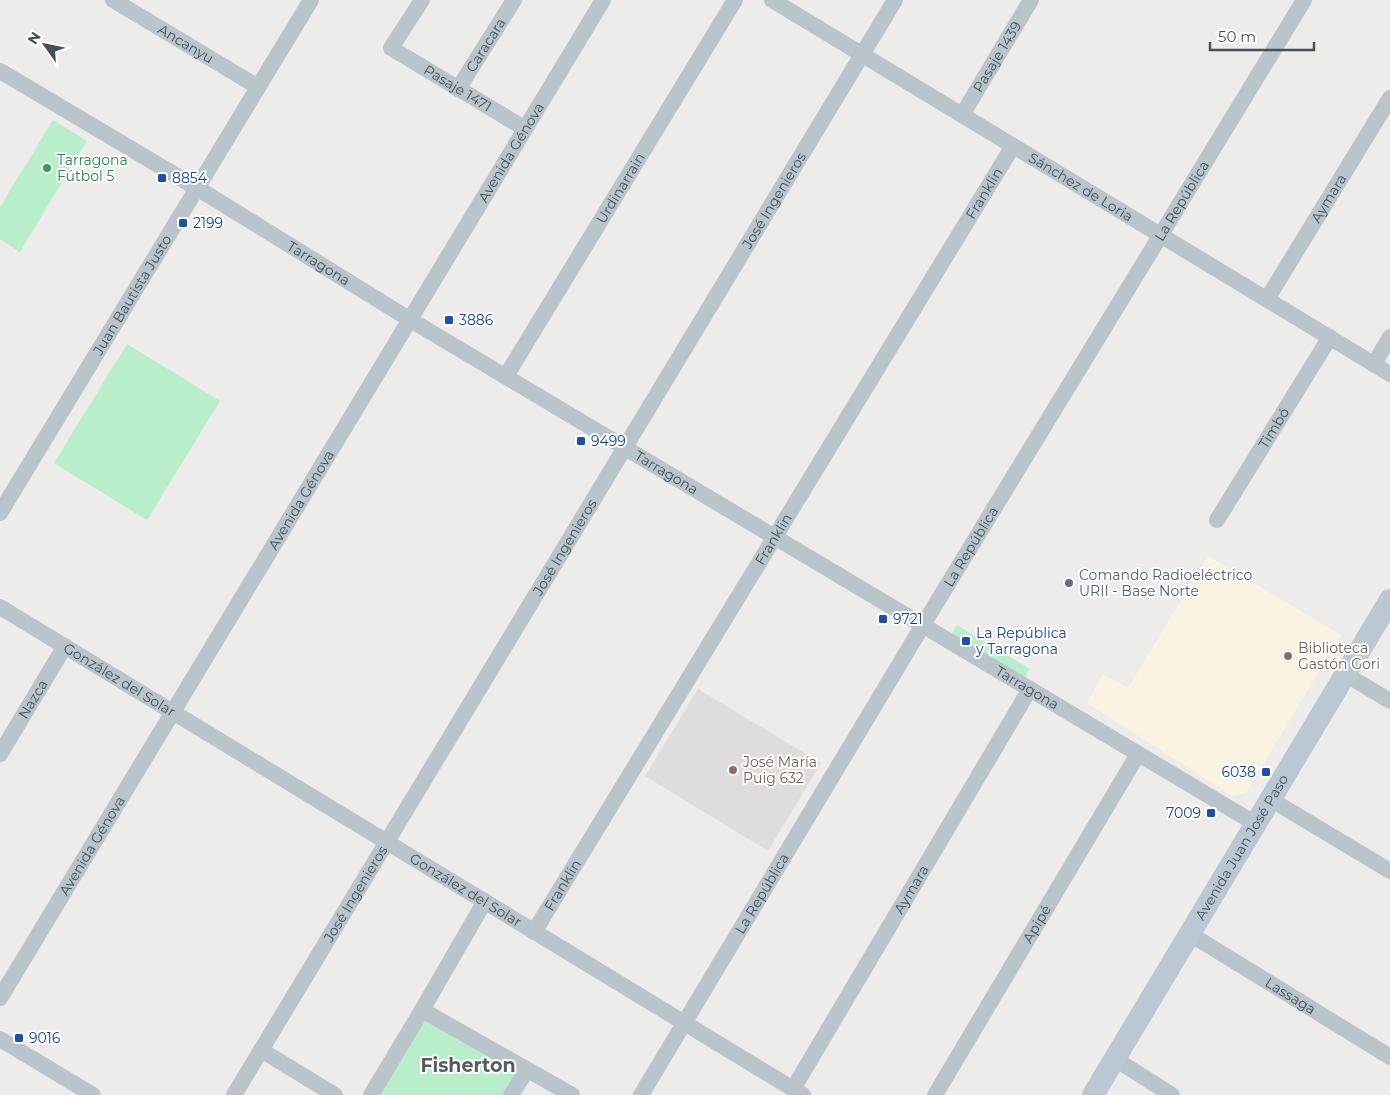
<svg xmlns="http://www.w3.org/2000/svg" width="1390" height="1095" viewBox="0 0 1390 1095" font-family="Montserrat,sans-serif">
<rect width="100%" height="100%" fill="#eeebeb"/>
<path fill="#fbf3e2" d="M1208 556 1341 635 1246 793 1233 796 1087 703 1103 674 1128 688Z"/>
<path fill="#dfdcdd" d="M698 689 821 763 768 851 645 776Z"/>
<path fill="#b8eeca" d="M53 120 87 141 20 252 0 239V207Z
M127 344 220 401 147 520 54 463Z
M957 625 1030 669 1024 678 951 635Z
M425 1019 514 1071 515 1079 507 1095H378Z"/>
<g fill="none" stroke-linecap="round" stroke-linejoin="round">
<g stroke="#b9c4cb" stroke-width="16">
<path id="s1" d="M113 0 258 87"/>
<path id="s2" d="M422 0 391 48 524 128"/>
<path id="s3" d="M772 0 1390 374"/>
<path id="s4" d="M0 71 197 188 409 319 1256 824"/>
<path id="s5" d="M458 89 514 0"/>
<path id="s6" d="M962 115 1031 0"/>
<path id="s7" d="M1267 299 1390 98"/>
<path d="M1374 364 1390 337"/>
<path id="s8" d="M506 376 735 0"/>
<path id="s9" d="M0 513 311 0"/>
<path id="s10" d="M1217 520 1330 337"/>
<path id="s11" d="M0 607 803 1095"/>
<path d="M1345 674 1390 701"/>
<path id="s12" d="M0 754 65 646"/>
<path d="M1270 799 1390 871"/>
<path d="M485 901 422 1010 572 1095"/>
<path id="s13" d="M534 932 1013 146"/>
<path id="s14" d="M1190 934 1390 1057"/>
<path id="s15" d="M0 998 603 0"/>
<path d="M0 1039 93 1095"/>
<path d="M261 1050 335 1095"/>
<path d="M1115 1059 1172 1095"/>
<path id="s16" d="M793 1089 1030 689"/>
<path id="s17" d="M234 1095 895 0"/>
<path d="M371 1095 422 1010"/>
<path d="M511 1095 527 1070"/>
<path id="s18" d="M641 1095 923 625 1304 0"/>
<path id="s19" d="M935 1095 1138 754"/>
</g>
<path stroke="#bbc8d3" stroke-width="22" id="s20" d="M1093 1095 1390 600"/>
</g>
<circle fill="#2e9e5b" stroke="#fff" stroke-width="2" cx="47" cy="168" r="5"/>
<g fill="#1a4fb4" stroke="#fff" stroke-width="2">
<rect x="157" y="173" width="10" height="10" rx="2.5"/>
<rect x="178" y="218" width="10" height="10" rx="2.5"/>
<rect x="444" y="315" width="10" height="10" rx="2.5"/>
<rect x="576" y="436" width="10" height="10" rx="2.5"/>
<rect x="878" y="614" width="10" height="10" rx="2.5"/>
<rect x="961" y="636" width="10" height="10" rx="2.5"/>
<rect x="1261" y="767" width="10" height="10" rx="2.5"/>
<rect x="1206" y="808" width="10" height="10" rx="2.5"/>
<rect x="14" y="1033" width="10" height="10" rx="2.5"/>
</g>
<circle fill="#5c6f8a" stroke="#fff" stroke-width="2" cx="1069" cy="583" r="5"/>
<g fill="#8d6e63" stroke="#fff" stroke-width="2">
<circle cx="1288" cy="656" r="5"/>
<circle cx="733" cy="770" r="5"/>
</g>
<g text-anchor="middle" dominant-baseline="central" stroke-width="4" stroke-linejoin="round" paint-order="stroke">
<g font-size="14" fill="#445059" stroke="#fff">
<text stroke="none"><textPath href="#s1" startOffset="85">Ancanyu</textPath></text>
<text stroke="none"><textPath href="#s5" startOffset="52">Caracara</textPath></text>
<text stroke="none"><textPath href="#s6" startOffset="68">Pasaje 1439</textPath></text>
<text stroke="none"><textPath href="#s2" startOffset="135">Pasaje 1471</textPath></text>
<text stroke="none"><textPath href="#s15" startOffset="988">Avenida Génova</textPath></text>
<text stroke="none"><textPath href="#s3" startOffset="361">Sánchez de Loria</textPath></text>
<text stroke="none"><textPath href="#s8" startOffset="220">Urdinarrain</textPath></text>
<text stroke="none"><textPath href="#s13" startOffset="865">Franklin</textPath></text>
<text stroke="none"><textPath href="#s7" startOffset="118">Aymara</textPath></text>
<text stroke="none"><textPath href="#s17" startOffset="1045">José Ingenieros</textPath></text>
<text stroke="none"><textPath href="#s18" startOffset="1045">La República</textPath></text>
<text stroke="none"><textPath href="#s4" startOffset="372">Tarragona</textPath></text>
<text stroke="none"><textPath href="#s9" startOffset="255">Juan Bautista Justo</textPath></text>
<text stroke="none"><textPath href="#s10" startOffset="108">Timbó</textPath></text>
<text stroke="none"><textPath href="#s4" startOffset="778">Tarragona</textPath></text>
<text stroke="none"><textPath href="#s15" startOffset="582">Avenida Génova</textPath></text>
<text stroke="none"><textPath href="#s13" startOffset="460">Franklin</textPath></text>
<text stroke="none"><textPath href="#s18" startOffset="640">La República</textPath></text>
<text stroke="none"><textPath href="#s17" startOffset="640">José Ingenieros</textPath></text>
<text stroke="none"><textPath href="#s11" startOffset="140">González del Solar</textPath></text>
<text stroke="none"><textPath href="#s4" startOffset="1198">Tarragona</textPath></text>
<text stroke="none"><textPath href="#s12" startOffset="64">Nazca</textPath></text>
<text stroke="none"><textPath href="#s15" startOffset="178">Avenida Génova</textPath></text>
<text stroke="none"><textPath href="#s20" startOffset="289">Avenida Juan José Paso</textPath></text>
<text stroke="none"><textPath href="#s13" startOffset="55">Franklin</textPath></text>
<text stroke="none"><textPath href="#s16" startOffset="232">Aymara</textPath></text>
<text stroke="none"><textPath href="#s11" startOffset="545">González del Solar</textPath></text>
<text stroke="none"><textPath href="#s17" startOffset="235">José Ingenieros</textPath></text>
<text stroke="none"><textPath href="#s18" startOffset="235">La República</textPath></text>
<text stroke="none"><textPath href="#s19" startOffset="199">Apipé</textPath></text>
<text stroke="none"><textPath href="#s14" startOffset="118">Lassaga</textPath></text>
</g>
<g font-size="14" fill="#27864d" stroke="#fff" text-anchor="start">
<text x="57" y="160">Tarragona<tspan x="57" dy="16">Fútbol 5</tspan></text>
</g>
<g font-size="14" fill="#164399" stroke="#fff" text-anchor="start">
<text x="172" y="178">8854</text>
<text x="193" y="223">2199</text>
<text x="459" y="320">3886</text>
<text x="591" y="441">9499</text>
<text x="893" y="619">9721</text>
<text x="976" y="633">La República<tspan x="976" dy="16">y Tarragona</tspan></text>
<text x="1256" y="772" text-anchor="end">6038</text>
<text x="1201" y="813" text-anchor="end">7009</text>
<text x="29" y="1038">9016</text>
</g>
<g font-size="14" fill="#4e5e75" stroke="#fff" text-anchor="start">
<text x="1079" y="575">Comando Radioeléctrico<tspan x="1079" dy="16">URII - Base Norte</tspan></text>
</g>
<g font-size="14" fill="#785e54" stroke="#fff" text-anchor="start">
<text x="1298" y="648">Biblioteca<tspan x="1298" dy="16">Gastón Gori</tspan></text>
<text x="743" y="762">José María<tspan x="743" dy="16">Puig 632</tspan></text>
</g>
<g font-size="19" font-weight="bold" fill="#585c60" stroke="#fff">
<text x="468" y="1065">Fisherton</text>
</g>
</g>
<g transform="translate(45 45) rotate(303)" stroke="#ffffff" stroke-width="4" paint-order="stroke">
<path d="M0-4L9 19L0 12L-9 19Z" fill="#445059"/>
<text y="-8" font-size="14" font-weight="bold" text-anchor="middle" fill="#445059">N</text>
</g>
<path d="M1210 42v8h104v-8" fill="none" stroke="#445059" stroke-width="2.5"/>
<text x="1218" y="42" font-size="15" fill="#445059" stroke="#ffffff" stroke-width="4" paint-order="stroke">50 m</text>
</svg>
